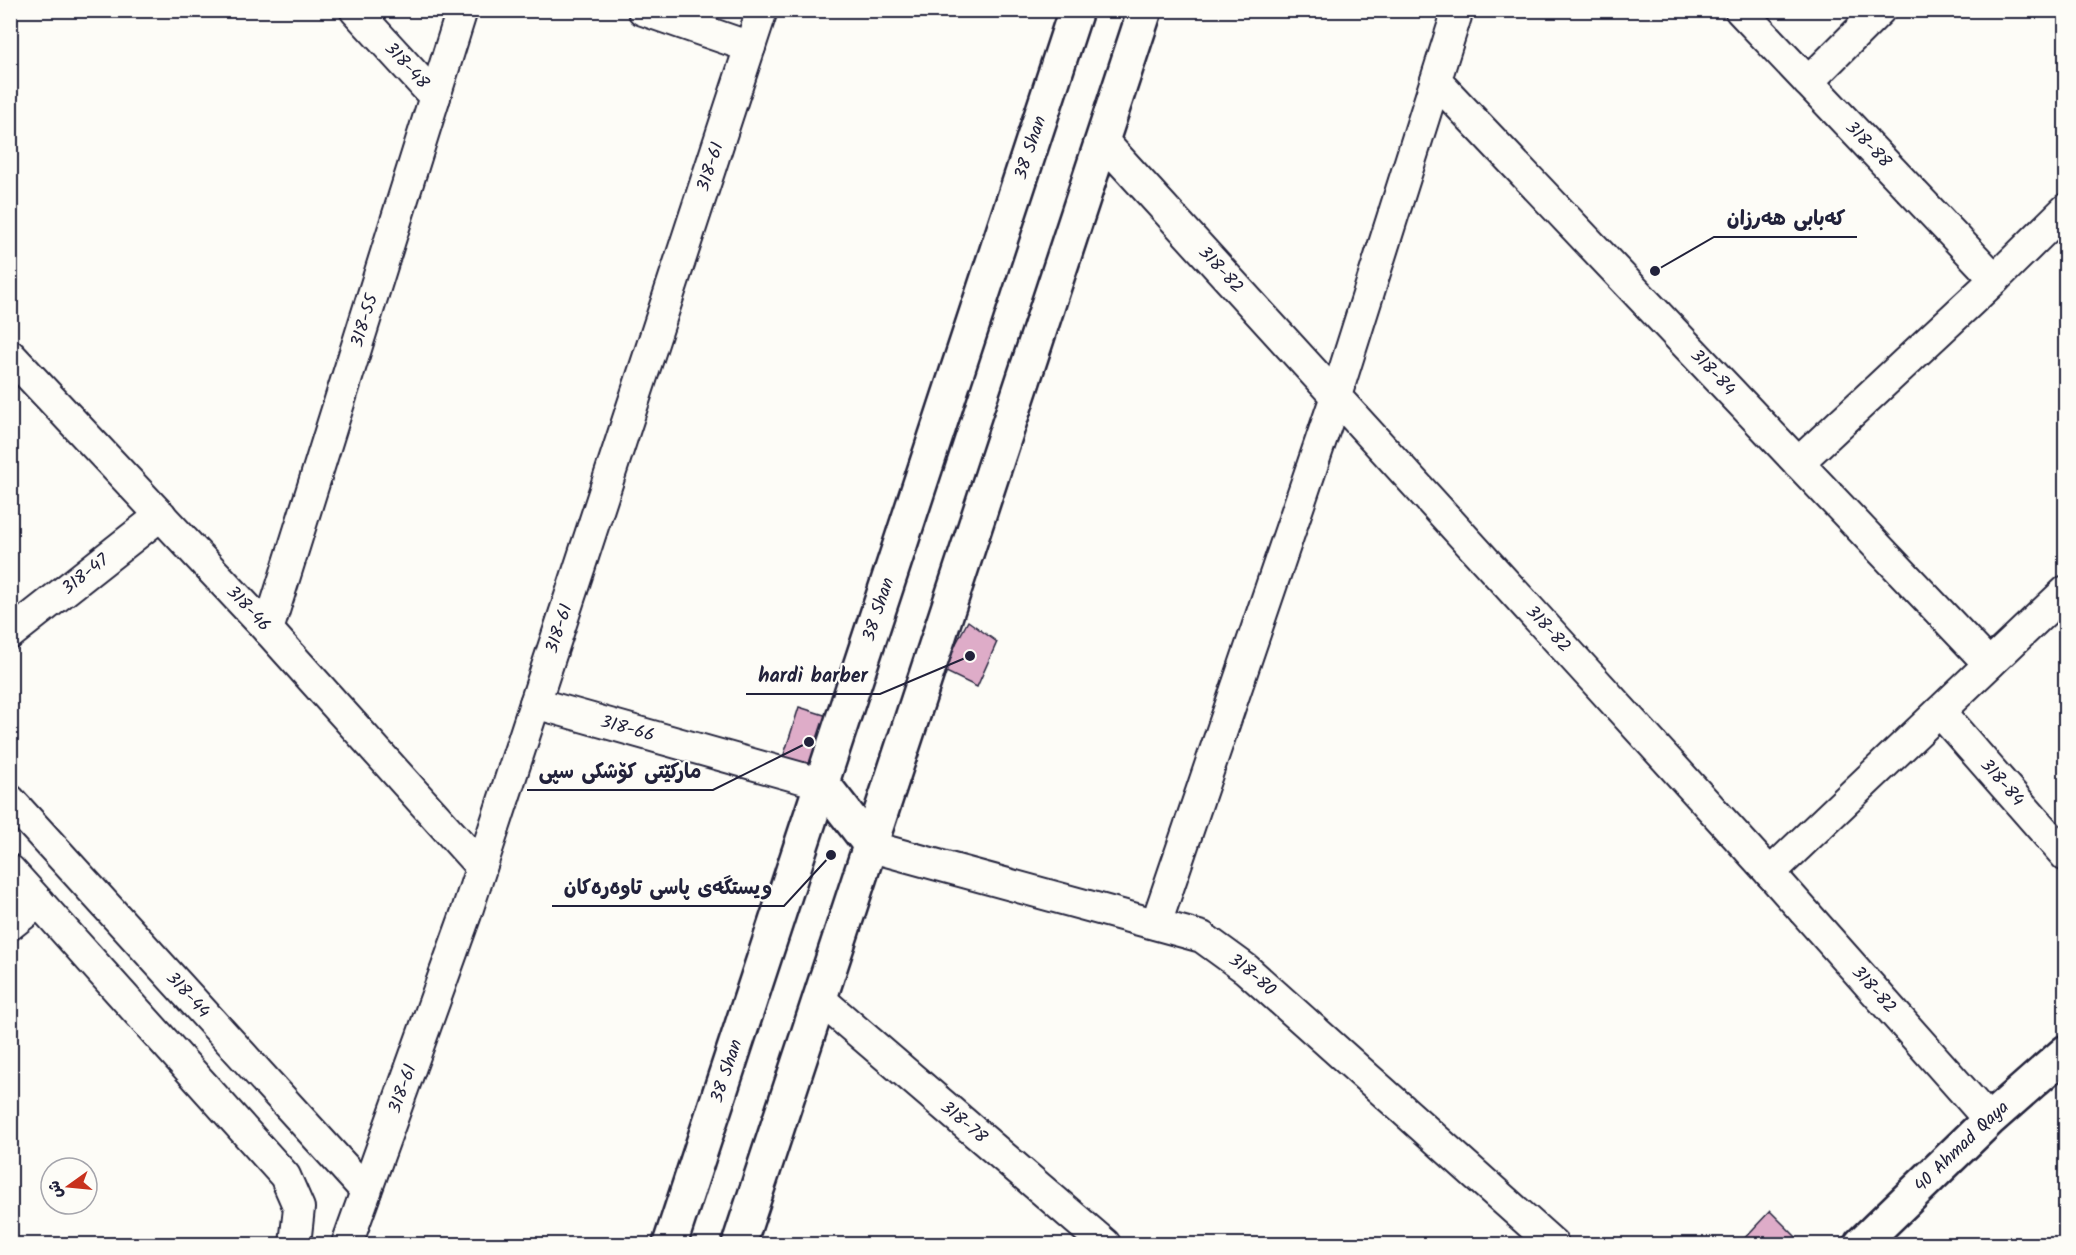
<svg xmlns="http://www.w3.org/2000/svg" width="2076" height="1255" viewBox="0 0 2076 1255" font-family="Kalam,'Playpen Sans Arabic',sans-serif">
<rect width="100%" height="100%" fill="#fdfcf7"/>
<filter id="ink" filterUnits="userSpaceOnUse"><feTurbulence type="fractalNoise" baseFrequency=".0167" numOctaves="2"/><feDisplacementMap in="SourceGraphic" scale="12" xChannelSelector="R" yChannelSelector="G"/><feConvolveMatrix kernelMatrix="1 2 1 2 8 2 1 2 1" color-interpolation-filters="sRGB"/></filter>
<g filter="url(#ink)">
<path fill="#deacc8" stroke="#22223b" stroke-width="1.5" d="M968 621 997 642 977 687 942 670Z
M799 707 837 719 819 777 781 764Z
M1770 1211 1797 1238 1791 1244H1739Z"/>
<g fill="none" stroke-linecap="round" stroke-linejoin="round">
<g stroke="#22223b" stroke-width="34">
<g id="minor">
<path id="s1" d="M355 10 435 97"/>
<path d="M643 10 750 47"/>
<path id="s2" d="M1740 10 1995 279"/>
<path id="s3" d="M1436 81 1989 664"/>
<path d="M1808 82 1880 10"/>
<path id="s4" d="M1102 140 1770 873 1989 1120"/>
<path id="s5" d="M10 355 268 630 481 867"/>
<path d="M1798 463 1995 279 2066 209"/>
<path id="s6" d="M268 630 462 10"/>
<path id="s7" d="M10 634 161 515"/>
<path id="s8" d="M535 703 823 784"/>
<path id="s9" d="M1940 712 2066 856"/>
<path id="s10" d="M10 800 366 1191"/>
<path id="s11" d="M872 847 1202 937 1246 969 1553 1244"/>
<path d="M10 870 285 1176 299 1208 295 1244"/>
<path d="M1770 873 2066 591"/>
<path d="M1156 924 1336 396 1458 10"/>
<path d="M10 925 39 902"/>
<path id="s12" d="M821 1000 1105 1244"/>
<path id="s13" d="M347 1244 466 914 762 10"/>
</g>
</g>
<g stroke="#22223b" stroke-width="38">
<g id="tertiary">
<path d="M823 784 872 847"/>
<path id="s14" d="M670 1244 1076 10"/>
<path d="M739 1244 1145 10"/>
<path id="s15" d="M1861 1244 1989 1120 2066 1052"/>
</g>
</g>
<use href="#minor" stroke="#fdfcf7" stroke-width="30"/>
<use href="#tertiary" stroke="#fdfcf7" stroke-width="33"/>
</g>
</g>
<g text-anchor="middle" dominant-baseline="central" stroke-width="4.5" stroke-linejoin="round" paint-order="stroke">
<g font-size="18" fill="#22223b" stroke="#fdfcf7">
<text stroke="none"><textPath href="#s1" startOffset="76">318-48</textPath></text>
<text stroke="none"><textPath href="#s2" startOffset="186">318-88</textPath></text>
<text stroke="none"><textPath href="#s14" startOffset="1154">38 Shan</textPath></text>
<text stroke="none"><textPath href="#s13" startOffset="1137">318-61</textPath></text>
<text stroke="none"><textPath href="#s4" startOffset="176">318-82</textPath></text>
<text stroke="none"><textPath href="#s6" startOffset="324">318-55</textPath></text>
<text stroke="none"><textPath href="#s3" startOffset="402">318-84</textPath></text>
<text stroke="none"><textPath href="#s7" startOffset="96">318-47</textPath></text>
<text stroke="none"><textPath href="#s5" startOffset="348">318-46</textPath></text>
<text stroke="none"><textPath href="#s14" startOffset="668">38 Shan</textPath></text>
<text stroke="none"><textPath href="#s13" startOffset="651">318-61</textPath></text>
<text stroke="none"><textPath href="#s4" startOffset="662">318-82</textPath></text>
<text stroke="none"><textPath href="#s8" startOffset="96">318-66</textPath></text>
<text stroke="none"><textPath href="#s9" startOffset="94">318-84</textPath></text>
<text stroke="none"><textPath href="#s11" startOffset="405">318-80</textPath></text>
<text stroke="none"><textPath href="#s4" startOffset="1148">318-82</textPath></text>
<text stroke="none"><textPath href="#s10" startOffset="264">318-44</textPath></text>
<text stroke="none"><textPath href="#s14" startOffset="182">38 Shan</textPath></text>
<text stroke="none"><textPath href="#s13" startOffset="165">318-61</textPath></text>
<text stroke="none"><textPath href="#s12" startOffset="188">318-78</textPath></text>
<text stroke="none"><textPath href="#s15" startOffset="140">40 Ahmad Qaya</textPath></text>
</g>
</g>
<path fill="none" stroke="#22223b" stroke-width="2" d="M1655 271L1714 237H1857M970 656L880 694H746M809 742L713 790H527M831 855L784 906H552"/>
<g fill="#22223b" stroke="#fdfcf7" stroke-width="2">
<circle cx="1655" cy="271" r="6"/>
<circle cx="970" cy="656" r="6"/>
<circle cx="809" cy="742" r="6"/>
<circle cx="831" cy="855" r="6"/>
</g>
<g font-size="20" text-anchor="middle" font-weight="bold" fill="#22223b" stroke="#fdfcf7" stroke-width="4.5" stroke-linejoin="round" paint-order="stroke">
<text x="1786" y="225">کەبابی هەرزان</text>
<text x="813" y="682">hardi barber</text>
<text x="620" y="778">مارکێتی کۆشکی سپی</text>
<text x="668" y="894">ویستگەی پاسی تاوەرەکان</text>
</g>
<rect width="2076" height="1255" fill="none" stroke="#fdfcf7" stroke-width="36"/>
<rect x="18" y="18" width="2040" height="1219" fill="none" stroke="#22223b" stroke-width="2" filter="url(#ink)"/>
<g transform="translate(69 1186) rotate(255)"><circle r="28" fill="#fdfcf7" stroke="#a5a5ac" stroke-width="1.5"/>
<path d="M0-4.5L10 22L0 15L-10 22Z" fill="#c8321e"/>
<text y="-9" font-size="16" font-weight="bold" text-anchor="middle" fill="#22223b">ش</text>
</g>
</svg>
